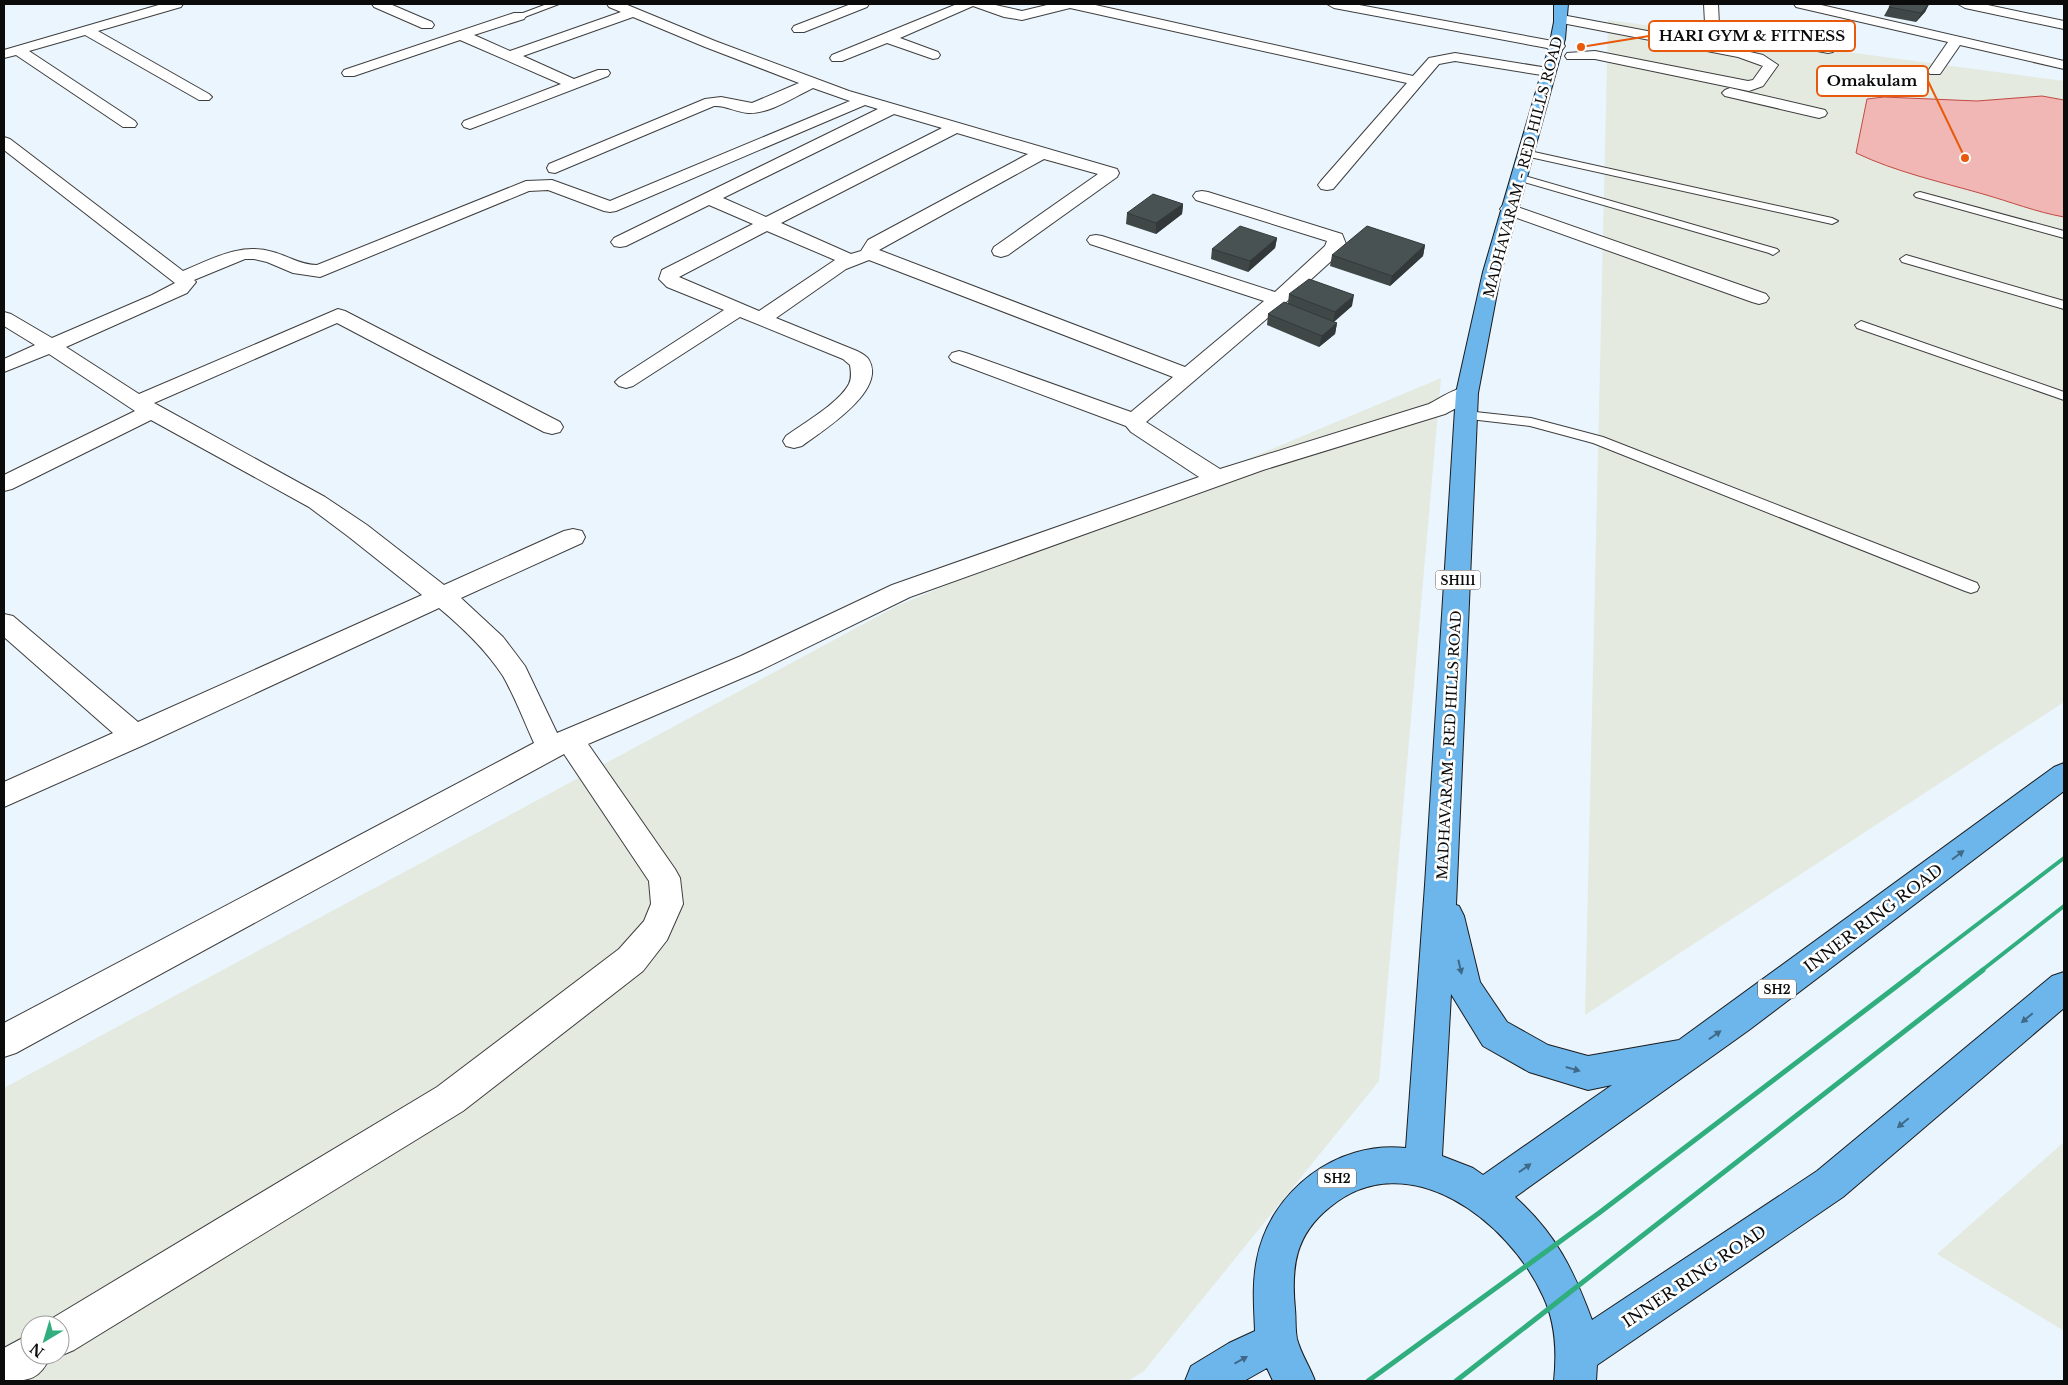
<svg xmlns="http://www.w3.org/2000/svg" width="2068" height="1385" viewBox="0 0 2068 1385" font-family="'Libre Baskerville',serif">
<rect width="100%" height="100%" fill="#ebf5fd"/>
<path fill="#e4eae0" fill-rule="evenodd" d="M1608 20 2064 81V702L1585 1015Z
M1441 378 1379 1081 1144 1371 1128 1381H4V1088L897 606ZM30 1325H60V1355H30Z
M2064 1142V1331L1937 1254Z"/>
<path fill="#f0b7b4" stroke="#c14a42" d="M2042 96 2064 100V217C2036 212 2011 202 1983 194 1941 182 1896 172 1856 153L1867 99 1884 97 1977 101Z"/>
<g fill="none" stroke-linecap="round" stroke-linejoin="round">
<g stroke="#3e3e3e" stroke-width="2">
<path id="service" d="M547 4H559L522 18 515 16Z
M1525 150 1832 218 1838 221 1832 224 1521 155 1520 153Z
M1518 174 1777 249 1779 251 1773 255 1769 253 1514 179 1513 177 1514 175Z
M1920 192 2064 231V238L1916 197 1914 195 1916 193Z
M1906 255 2064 301V309L1902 262 1900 259Z
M1861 321 2064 392V400L1857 328 1855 325Z
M1466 411 1531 418 1603 437 1977 583 1979 587 1977 591 1971 593 1965 591 1593 443 1530 426 1461 418 1459 415Z"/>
</g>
<g stroke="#3e3e3e" stroke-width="2">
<path id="minor" d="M162 4H183L181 7 98 31 209 94 212 97 209 100H199L85 35 29 51 135 121 137 124 135 127H123L16 55 4 58V50Z
M372 4H390L432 22 434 25 432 28H422L374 7Z
M607 4H625L715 41 849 91 1117 169 1119 173 1117 177 1008 255 1001 257 994 255 992 251 994 247 1098 174 1044 159 879 250 1185 367 1264 301 1090 244 1087 240 1090 236 1096 235 1102 236 1275 292 1325 246 1327 241 1196 200 1193 196 1196 192 1202 191 1208 192 1342 234 1346 244 1339 254 1285 303 1146 422 1220 469 1429 404C1443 397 1459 384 1475 388L1478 393 1475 398 1445 414 1263 470 910 597 761 670 588 744 675 869 680 878 683 904 667 940 643 971 463 1111 74 1350 60 1356 57 1355H60V1325H44L46 1322 437 1087 619 949 644 921 651 904 649 881 564 754 16 1053 4 1057V1023L534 743C524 721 515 697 503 676 486 650 463 628 439 608L146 744 4 807V782L113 733 4 637V614L13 616 138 722 422 595 349 537 309 507 151 420 12 489 4 491V475L135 411 49 354 4 372V359L35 345 4 326V312L11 314 52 338 152 295 175 283 4 150V137L10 139 183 271C212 259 241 242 273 252 288 256 301 265 317 265L526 181 552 180 610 201 850 101 813 88C794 97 770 114 748 113 736 112 725 105 714 106L555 173 549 172 547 168 549 164 705 99 721 97 752 103 799 83 705 47 633 17 523 56 574 79 598 70H608L610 73 608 76 470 129 464 127 462 124 464 121 561 84 460 40 354 76H344L342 73 344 70 514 13H524L526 16 524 19 474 35 510 51 621 12 609 7ZM865 105 878 109 614 238 611 242 614 246 620 247 626 246 709 205 753 224 662 270 659 279 667 287 724 310 619 378 615 382 619 386 626 388 633 386 740 317 843 359 850 365C851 371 852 378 849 384 839 403 804 423 786 436L783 441 786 446 794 448 802 446C822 431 887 391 869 360 867 356 861 353 857 351L776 318 846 269 869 260 1173 377 1131 412 966 353 959 351 952 353 949 357 952 361 1126 426 1131 432 1199 477 892 585 741 656 557 733 525 666 503 637 461 598 582 543 585 537 582 531 573 529 564 531 444 585 367 525 325 497 154 403 337 323 544 432 552 434 560 432 563 427 560 422 345 311 338 309 139 394 66 347 187 293 196 282 194 280 245 259H254L267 262 293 273 320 277 529 191 548 190 604 211 610 212 616 211ZM894 114 942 128 766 217 723 198ZM957 133 1028 154 868 240 861 251 851 254 781 223ZM767 231 835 260 759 311 679 277Z
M851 4H869L867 7 804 32H794L792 29 794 26Z
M957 4H991L1022 11 1051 4H1091L1413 76 1429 58 1455 53 1548 68 1553 69 1555 72 1553 75 1548 76 1455 61 1439 64 1333 189 1327 190 1321 189 1318 185 1321 181 1407 83 1070 8 1022 20 1004 17 973 6 900 38 938 52 940 55 938 58 933 59 887 43 842 61H832L830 58 832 55Z
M1327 4H1354L1558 42 1563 43 1565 46 1563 49 1558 50 1334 8Z
M1704 4H1718L1719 25 1828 45 1833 46 1835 49 1833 52 1828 53 1719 33 1720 45 1763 55 1778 65 1763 86 1749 91 1595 59H1567L1565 56 1567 53 1595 51 1748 81 1753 80 1763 66 1738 57 1562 23 1555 19 1562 15 1706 42Z
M1794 4H1817L2064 61V69L1960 45 1940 74H1930L1928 71 1948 42 1796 7Z
M1958 4H1983L2064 21V29L1965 8Z
M1730 88 1825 110 1827 113 1825 116 1819 118 1725 96 1722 93 1725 90Z
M1509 204 1766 294 1769 298 1766 302 1759 304 1752 302 1503 213 1500 209 1503 205Z
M30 1334V1355H51C40 1380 29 1381 4 1381V1348Z"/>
</g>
<g stroke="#1c1c1c" stroke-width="2">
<path id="primary" d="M1554 4H1568L1565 39 1501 272 1478 393 1456 905 1459 906 1464 916 1480 982 1507 1022 1548 1045 1588 1056 1679 1040 2054 767 2064 763V791L1749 1030 1515 1197C1556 1234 1573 1269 1592 1320L1817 1171 2052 976 2064 972V1008L1843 1197 1597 1365 1596 1381H1554C1557 1352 1556 1323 1543 1296 1509 1221 1408 1143 1330 1207 1295 1235 1291 1267 1295 1309 1296 1319 1295 1329 1297 1339 1301 1354 1310 1367 1315 1381H1273L1267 1368 1244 1381H1185L1191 1366 1229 1343 1255 1331C1254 1306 1252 1283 1257 1259 1270 1191 1337 1140 1406 1148L1425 885 1456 393 1483 272 1549 47 1554 22ZM1451 994 1483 1046 1529 1072 1588 1090 1612 1085 1483 1175 1473 1168 1442 1156Z"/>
</g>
<use href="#service" fill="#fff" fill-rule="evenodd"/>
<use href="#minor" fill="#fff" fill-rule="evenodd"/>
<use href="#primary" fill="#6cb6ec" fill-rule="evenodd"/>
<path stroke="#30ae7e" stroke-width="4" d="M1916 971 2064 858
M1981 971 2064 906"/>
<path stroke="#30ae7e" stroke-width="5" d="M1368 1381 1599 1213 1918 970
M1456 1381 1983 970"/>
</g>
<path fill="#3f4747" d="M1929 4 1925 12 1916 22 1884 16 1889 7Z
M1183 204 1182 214 1156 234 1126 224 1127 213Z
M1277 238 1275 248 1248 272 1211 259 1212 249Z
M1425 245 1423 256 1390 286 1330 266 1332 255Z
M1289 294 1352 306 1334 322 1337 323 1335 334 1319 347 1267 325 1268 314 1288 303Z"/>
<path fill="#33393a" d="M1929 4 1925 12 1916 22 1921 13Z
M1183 204 1182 214 1156 234V223Z
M1277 238 1275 248 1248 272 1250 261Z
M1425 245 1423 256 1390 286 1392 276Z
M1354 295 1352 306 1333 322 1335 312Z
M1337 323 1335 334 1319 347 1322 336Z"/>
<path fill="#495253" stroke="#33393a" d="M1891 4H1929L1921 13 1889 7Z
M1153 194 1183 204 1156 223 1127 213Z
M1240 226 1277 238 1250 261 1212 249Z
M1367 226 1425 245 1392 276 1332 255Z
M1309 279 1354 295 1335 312 1289 294Z
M1284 302 1337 323 1322 336 1268 314Z"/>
<defs><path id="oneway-solid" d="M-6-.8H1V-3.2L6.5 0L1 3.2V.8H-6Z" transform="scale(1.25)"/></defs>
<g fill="#406987">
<use href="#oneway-solid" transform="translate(1958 855) rotate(-37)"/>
<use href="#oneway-solid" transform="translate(1460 967) rotate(77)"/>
<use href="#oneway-solid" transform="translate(2027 1018) rotate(140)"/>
<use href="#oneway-solid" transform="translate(1715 1035) rotate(-35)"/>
<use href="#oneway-solid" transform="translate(1573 1069) rotate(16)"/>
<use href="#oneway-solid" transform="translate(1903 1123) rotate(140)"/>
<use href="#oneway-solid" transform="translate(1525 1168) rotate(-35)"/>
<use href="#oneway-solid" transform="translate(1241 1360) rotate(-29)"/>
</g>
<g text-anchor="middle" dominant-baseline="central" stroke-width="5" stroke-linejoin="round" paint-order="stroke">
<g fill="#fff" stroke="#545454" stroke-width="1">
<rect x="1435.5" y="570.5" width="45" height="19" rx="4"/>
<rect x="1758" y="979.5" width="38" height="19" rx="4"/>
<rect x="1318" y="1168.5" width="38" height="19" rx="4"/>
</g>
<g font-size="12" font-weight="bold" fill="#0b0b0b">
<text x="1458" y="580">SH111</text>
<text x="1777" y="989">SH2</text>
<text x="1337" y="1178">SH2</text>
</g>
<g font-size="14" fill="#0b0b0b" stroke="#fff">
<text transform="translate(1523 167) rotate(-75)">MADHAVARAM - RED HILLS ROAD</text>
<text transform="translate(1449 745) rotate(-87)">MADHAVARAM - RED HILLS ROAD</text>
</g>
<g font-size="16" fill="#0b0b0b" stroke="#fff">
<text transform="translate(1873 918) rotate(-37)">INNER RING ROAD</text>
<text transform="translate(1694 1276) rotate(-34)">INNER RING ROAD</text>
</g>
</g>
<path fill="none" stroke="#e8590c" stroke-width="2" d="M1581 47L1649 36M1965 158L1928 81"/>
<g fill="#e8590c" stroke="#fff" stroke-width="2">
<circle cx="1581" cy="47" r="5"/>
<circle cx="1965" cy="158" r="5"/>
</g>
<g fill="#fff" stroke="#e8590c" stroke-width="2">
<rect x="1649" y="21" width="206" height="30" rx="5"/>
<rect x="1817" y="66" width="111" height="30" rx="5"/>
</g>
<g font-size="15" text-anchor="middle" font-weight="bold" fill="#0b0b0b">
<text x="1752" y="41">HARI GYM &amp; FITNESS</text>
<text x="1872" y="86">Omakulam</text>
</g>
<rect width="2068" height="1385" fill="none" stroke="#0b0b0b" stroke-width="10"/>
<g transform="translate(45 1340) rotate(218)"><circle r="24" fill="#ffffff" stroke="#9d9d9d"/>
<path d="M0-4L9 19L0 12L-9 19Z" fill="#30ae7e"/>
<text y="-8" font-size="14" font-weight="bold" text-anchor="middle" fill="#0b0b0b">N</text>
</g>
</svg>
